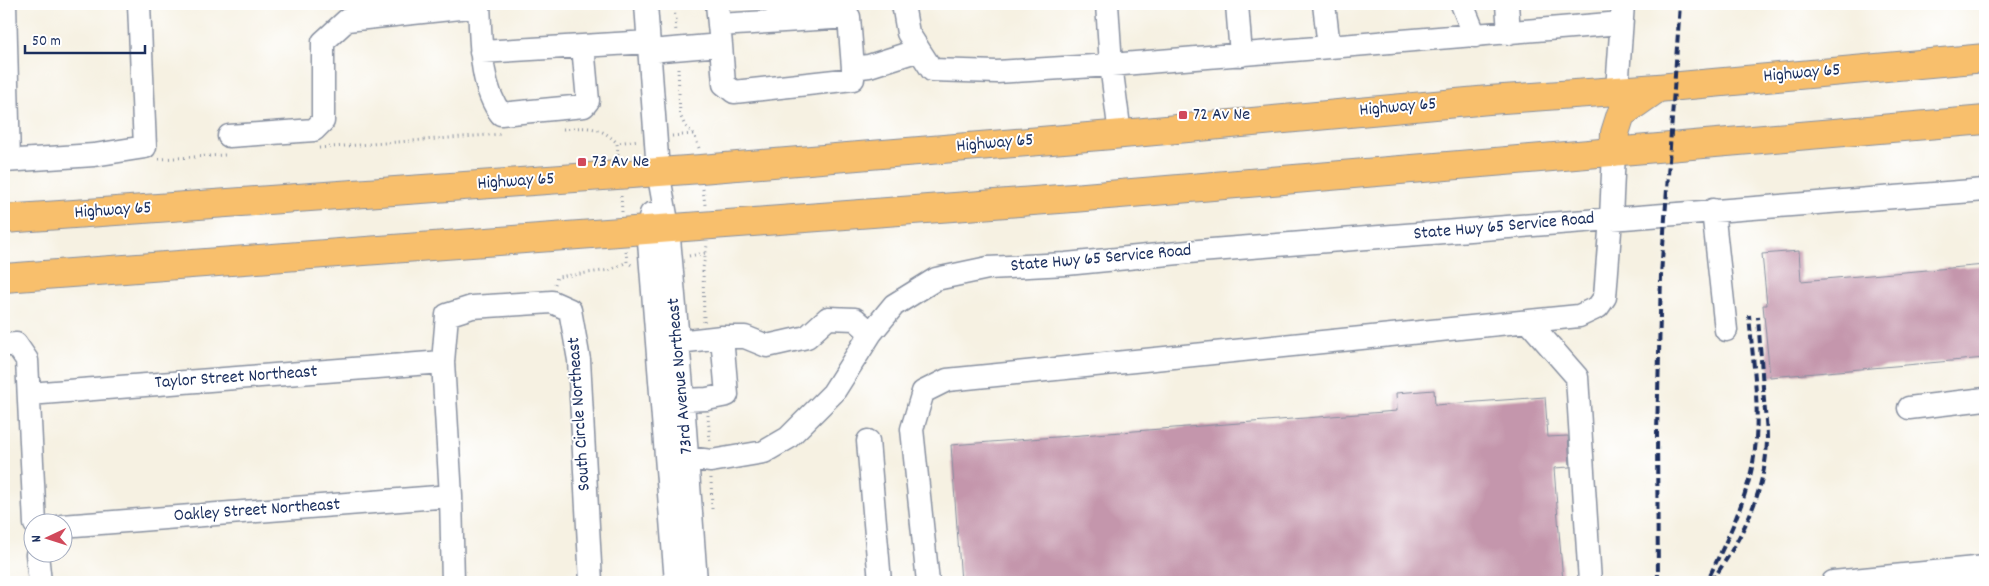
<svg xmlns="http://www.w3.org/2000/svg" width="1989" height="586" viewBox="0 0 1989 586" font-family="Dekko,sans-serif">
<rect width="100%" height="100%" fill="#fff"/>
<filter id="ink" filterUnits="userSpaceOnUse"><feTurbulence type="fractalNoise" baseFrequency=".02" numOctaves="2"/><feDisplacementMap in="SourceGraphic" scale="10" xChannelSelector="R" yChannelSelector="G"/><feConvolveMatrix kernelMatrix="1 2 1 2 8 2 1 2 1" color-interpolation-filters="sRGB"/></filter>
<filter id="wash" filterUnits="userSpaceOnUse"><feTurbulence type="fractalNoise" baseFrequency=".0096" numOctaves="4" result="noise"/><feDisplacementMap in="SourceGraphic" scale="20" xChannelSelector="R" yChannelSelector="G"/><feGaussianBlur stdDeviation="1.12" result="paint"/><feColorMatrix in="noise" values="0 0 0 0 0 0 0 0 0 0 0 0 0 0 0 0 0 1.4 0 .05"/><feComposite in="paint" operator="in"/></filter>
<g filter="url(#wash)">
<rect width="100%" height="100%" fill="#f6f1e2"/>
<g id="blocks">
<path fill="#c496ac" d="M1799 251 1801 281 1985 265V358L1770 377 1763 305H1767L1762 254Z
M1434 390 1435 405 1545 397 1548 437 1568 436 1570 467 1554 468 1563 582H961L951 445 1397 411 1396 393Z"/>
</g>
</g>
<g filter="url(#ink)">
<use href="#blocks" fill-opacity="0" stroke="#8890a0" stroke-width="1"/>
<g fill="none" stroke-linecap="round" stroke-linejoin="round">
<g stroke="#8890a0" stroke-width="25">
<path id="minor" d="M5 4 9 161
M479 4C481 38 479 86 501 114L584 106 588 101 583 46
M646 4 658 171 668 227 682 387 696 582
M903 4 908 33 932 70 997 72 1111 65 1621 23
M1107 4 1111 65 1120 134
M1237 4 1241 55
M1324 4 1329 47
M1462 4 1475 36
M1507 4 1509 33
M719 25 849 17 853 68
M721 45 724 84 734 92 853 79V68L869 66 919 50
M650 51 721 45 717 4
M481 52 649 42
M1617 90 1623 4
M229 136 314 130 323 121V42L347 20 479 6
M4 161 94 155 145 147 139 4
M1713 210 1726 330
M651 214 648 229 676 582
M1528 321 1577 377 1590 582
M722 337H745L767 346 807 337 828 318 855 319 871 333
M678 342 722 337 727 395 707 399 683 400
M4 345 16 344 27 360 35 524
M29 394 443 362
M1909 408 1985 399
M868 441 880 582
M667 461 688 458 711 461 764 452 788 438 833 393 871 333 894 305 936 279 988 268 1066 264 1199 251 1985 190
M62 526 451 496
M37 554 40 582
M453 582 451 496 443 362 447 315 472 307 552 302 570 310 579 360 591 582
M928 582 912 429 923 392 947 380 1579 316 1598 307 1605 297 1611 218 1614 152
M1833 582 1985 567"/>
</g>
<g stroke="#8890a0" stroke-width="30">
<path id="highway" d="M1614 152 1615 133 1621 114 1658 88
M4 219 701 169 1112 135 1489 100 1658 88 1985 58
M4 278 1073 198 1985 120"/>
</g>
<path stroke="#8890a0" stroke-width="3" stroke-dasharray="1 4" stroke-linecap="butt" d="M674 4 676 32
M678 68 680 115 685 126 694 134 699 148
M563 129C587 127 599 125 617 143
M672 136 693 134
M319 148 502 134
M618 155 617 143 639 140
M159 159 225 155
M703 189 705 205
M621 196 622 212
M626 251 627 262 633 266
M689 256 706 253
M555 284 557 277 610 270 627 262
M704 322 703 268 707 246
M708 415 710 442
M711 478 712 509"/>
<use href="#minor" stroke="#fff" stroke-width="22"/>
<use href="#highway" stroke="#f8bf6c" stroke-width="28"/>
<path stroke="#1b2f5e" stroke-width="4" stroke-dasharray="8 4" stroke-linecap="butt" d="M1710 575C1726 542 1742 509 1751 472 1763 422 1753 365 1749 315
M1658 582 1657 433 1661 275 1680 4
M1711 582C1741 540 1766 492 1767 439 1767 426 1765 413 1764 401 1762 373 1760 345 1758 317"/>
</g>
</g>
<g fill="#d1495b" stroke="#fff" stroke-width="2">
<rect x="1178" y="110" width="10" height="10" rx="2.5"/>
<rect x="577" y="157" width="10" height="10" rx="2.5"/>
</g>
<g text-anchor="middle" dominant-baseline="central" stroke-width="4" stroke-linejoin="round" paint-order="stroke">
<g font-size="18" fill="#1b2f5e" stroke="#fff">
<text transform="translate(1802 74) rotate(-5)">Highway 65</text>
<text transform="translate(1398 108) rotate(-5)">Highway 65</text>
<text transform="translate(995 144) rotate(-5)">Highway 65</text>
<text transform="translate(516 182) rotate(-4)">Highway 65</text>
<text transform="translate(113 211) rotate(-4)">Highway 65</text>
<text transform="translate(1504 227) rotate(-5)">State Hwy 65 Service Road</text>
<text transform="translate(1101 259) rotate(-5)">State Hwy 65 Service Road</text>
<text transform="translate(681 376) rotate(-95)">73rd Avenue Northeast</text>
<text transform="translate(236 378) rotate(-4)">Taylor Street Northeast</text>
<text transform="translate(580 414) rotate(-94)">South Circle Northeast</text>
<text transform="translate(257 511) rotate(-4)">Oakley Street Northeast</text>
</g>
<g font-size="18" fill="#1b2f5e" stroke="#fff" text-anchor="start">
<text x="1193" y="115">72 Av Ne</text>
<text x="592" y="162">73 Av Ne</text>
</g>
</g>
<rect width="1989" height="586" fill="none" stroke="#fff" stroke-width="20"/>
<g transform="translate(48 538) rotate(266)"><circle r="24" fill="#ffffff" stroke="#a4acbf"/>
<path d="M0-4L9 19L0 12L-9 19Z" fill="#d1495b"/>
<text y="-8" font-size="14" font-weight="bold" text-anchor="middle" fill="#1b2f5e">N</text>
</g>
<path d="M25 45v8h120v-8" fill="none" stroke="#1b2f5e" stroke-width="2.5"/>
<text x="32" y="45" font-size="15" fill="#1b2f5e" stroke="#ffffff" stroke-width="4" paint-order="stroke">50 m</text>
</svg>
